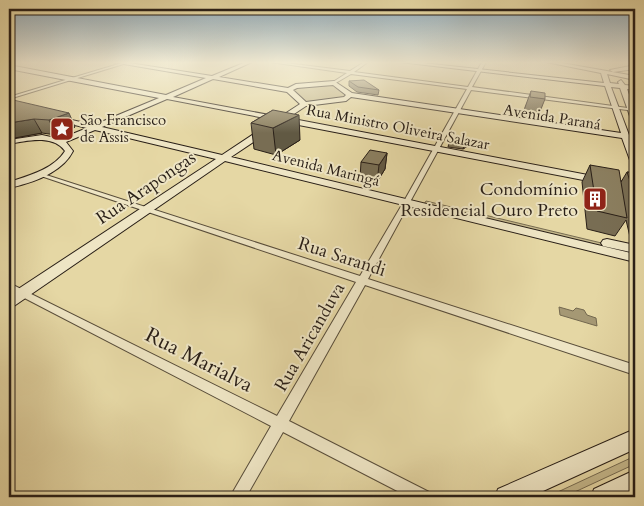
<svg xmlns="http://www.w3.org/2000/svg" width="644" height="506" viewBox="0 0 644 506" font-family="Cardo,serif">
<rect width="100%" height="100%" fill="#e5d7a4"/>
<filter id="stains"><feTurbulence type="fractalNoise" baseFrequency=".004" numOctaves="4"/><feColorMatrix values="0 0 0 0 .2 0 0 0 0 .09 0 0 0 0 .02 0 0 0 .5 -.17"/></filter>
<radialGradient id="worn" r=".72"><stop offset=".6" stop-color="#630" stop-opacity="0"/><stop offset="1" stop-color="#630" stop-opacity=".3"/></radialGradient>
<path fill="#c5b88c" stroke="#776c52" d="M334 83 350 95 346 99 304 104 289 90 296 86Z
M426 201 635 251V255L424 204Z
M635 456V464L564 497H547Z"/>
<path fill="#a59874" stroke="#73684f" d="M559 307 573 311 576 308 584 310 587 315 596 318 597 326 560 315Z"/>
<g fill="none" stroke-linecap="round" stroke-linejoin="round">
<g stroke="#584d3a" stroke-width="2">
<path id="street" d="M125 62H130L9 99V97Z
M270 62H278L350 71 364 62H368L354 72 468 87 482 62H486L472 87 635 109V111L471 90 368 279 635 365V375L365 285 289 421 429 492 432 497H409L283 432 246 497H230L271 426 9 290V283L277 416 356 282 35 174 36 173H40L360 276 403 203 467 89 351 74 334 84 333 82 347 73Z"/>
</g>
<g stroke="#291f17" stroke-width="2">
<path id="secondary" d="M112 62H123L212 76 246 62H252L219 77 288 88 296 84 334 81 352 93 621 133 605 86 400 62H414L604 83 601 73 546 62H556L635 76V80L607 74 610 83 619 84 618 82 621 80 625 85 635 86V90L627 89 635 111V121L631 119 620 88 611 87 629 135 635 136V140H631L635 152V166L631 163 622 138 351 97 346 101 306 106 288 118 635 184V190L283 122 231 157 635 254V262L225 161 14 306 9 307V295L216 159 95 130 66 142 73 151C62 173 32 183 9 188V182C28 176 54 169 65 151 53 134 26 141 9 144V140L42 135 60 139 87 128 54 120V116L94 125 159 98 9 69V65L166 95 206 78ZM213 79 287 92 300 104 280 117 173 97ZM333 85 346 95 344 97 306 102 293 90 297 88ZM167 99 275 120 222 155 102 127Z
M635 65V69L613 72 610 70Z
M607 239 635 245V253L603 246 601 243 603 240Z
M635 429V449L530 497H495L498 489Z
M635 470V492L625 497H591L594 489Z"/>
</g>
<use href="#street" fill="#eee5c4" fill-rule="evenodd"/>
<use href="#secondary" fill="#eee5c4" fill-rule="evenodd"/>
</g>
<path fill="#786d53" stroke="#291f17" d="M349 81 379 90 378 95 357 92 349 86Z
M531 91 545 99 537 119 523 117 524 110Z
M9 99 75 127 56 135 42 133 9 139Z
M273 110 300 140 276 155 254 149 251 123Z
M473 139 472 143 463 149 448 147 449 143Z
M387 153 385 169 377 182 360 178 361 162Z
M590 165 621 182 627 172 635 173V239L630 237 626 220 615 236 587 229 582 182Z
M9 168 12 174H9Z"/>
<path fill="#615943" stroke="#291f17" d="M69 113 75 127 56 135 49 120Z
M299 115 300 140 276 155 273 128Z
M34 119 42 133 9 139V123Z
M473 139 472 143 463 149 464 145Z
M387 153 385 169 377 182 379 165Z"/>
<path fill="#8b7f60" stroke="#291f17" d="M364 80 379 90 358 87 349 81Z
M531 91 545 93V99L530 97Z
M9 99 69 113 49 120 34 119 9 123Z
M273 110 299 115 273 128 251 123Z
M453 136 473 139 464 145 449 143Z
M370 150 387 153 379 165 361 162Z
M590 165 619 170 627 218 597 211Z
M627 172 635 173V196Z
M635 491V497H624Z"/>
<linearGradient id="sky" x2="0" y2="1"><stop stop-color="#8da9ba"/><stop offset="0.47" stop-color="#f3edd6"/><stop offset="1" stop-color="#f3edd6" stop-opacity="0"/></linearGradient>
<rect width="644" height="133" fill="url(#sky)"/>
<defs>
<g id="sight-square" transform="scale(1.25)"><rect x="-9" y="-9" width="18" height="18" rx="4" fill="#8f2418" stroke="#eee5c4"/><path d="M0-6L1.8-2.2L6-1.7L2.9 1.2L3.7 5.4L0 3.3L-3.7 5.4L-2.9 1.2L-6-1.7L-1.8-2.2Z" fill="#fff"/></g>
<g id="building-square" transform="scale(1.25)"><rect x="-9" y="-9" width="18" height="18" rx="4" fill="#8f2418" stroke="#eee5c4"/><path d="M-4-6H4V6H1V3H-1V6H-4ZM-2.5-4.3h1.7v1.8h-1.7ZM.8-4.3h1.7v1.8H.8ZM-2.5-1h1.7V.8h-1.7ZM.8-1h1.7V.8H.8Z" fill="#fff"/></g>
</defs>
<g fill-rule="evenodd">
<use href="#sight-square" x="62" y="129"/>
<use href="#building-square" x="595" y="199"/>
</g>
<g text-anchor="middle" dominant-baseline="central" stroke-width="4" stroke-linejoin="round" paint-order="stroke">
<g font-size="15" fill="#291f17" stroke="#eee5c4">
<text transform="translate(552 117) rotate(9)">Avenida Paraná</text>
<text transform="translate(398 127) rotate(11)">Rua Ministro Oliveira Salazar</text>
<text transform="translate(326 168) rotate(14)">Avenida Maringá</text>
</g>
<g font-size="15" fill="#291f17" stroke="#eee5c4" text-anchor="start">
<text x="80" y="120">São Francisco<tspan x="80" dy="17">de Assis</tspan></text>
</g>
<g font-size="18" fill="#291f17" stroke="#eee5c4">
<text transform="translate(146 188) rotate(-34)">Rua Arapongas</text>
<text transform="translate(342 257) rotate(18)">Rua Sarandi</text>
<text transform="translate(310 337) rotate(-60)">Rua Aricanduva</text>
</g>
<g font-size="18" fill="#291f17" stroke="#eee5c4" text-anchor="end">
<text x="578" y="189">Condomínio<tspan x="578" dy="21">Residencial Ouro Preto</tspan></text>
</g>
<g font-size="21" fill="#291f17" stroke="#eee5c4">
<text transform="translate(199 360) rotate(27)">Rua Marialva</text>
</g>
</g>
<rect width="644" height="506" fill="none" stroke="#e5d7a4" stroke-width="30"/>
<rect x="10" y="10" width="624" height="486" fill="none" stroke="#291f17" stroke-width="2.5"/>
<rect x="15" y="15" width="614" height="476" fill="none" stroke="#291f17"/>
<rect width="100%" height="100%" filter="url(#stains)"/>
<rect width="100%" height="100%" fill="url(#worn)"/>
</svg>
